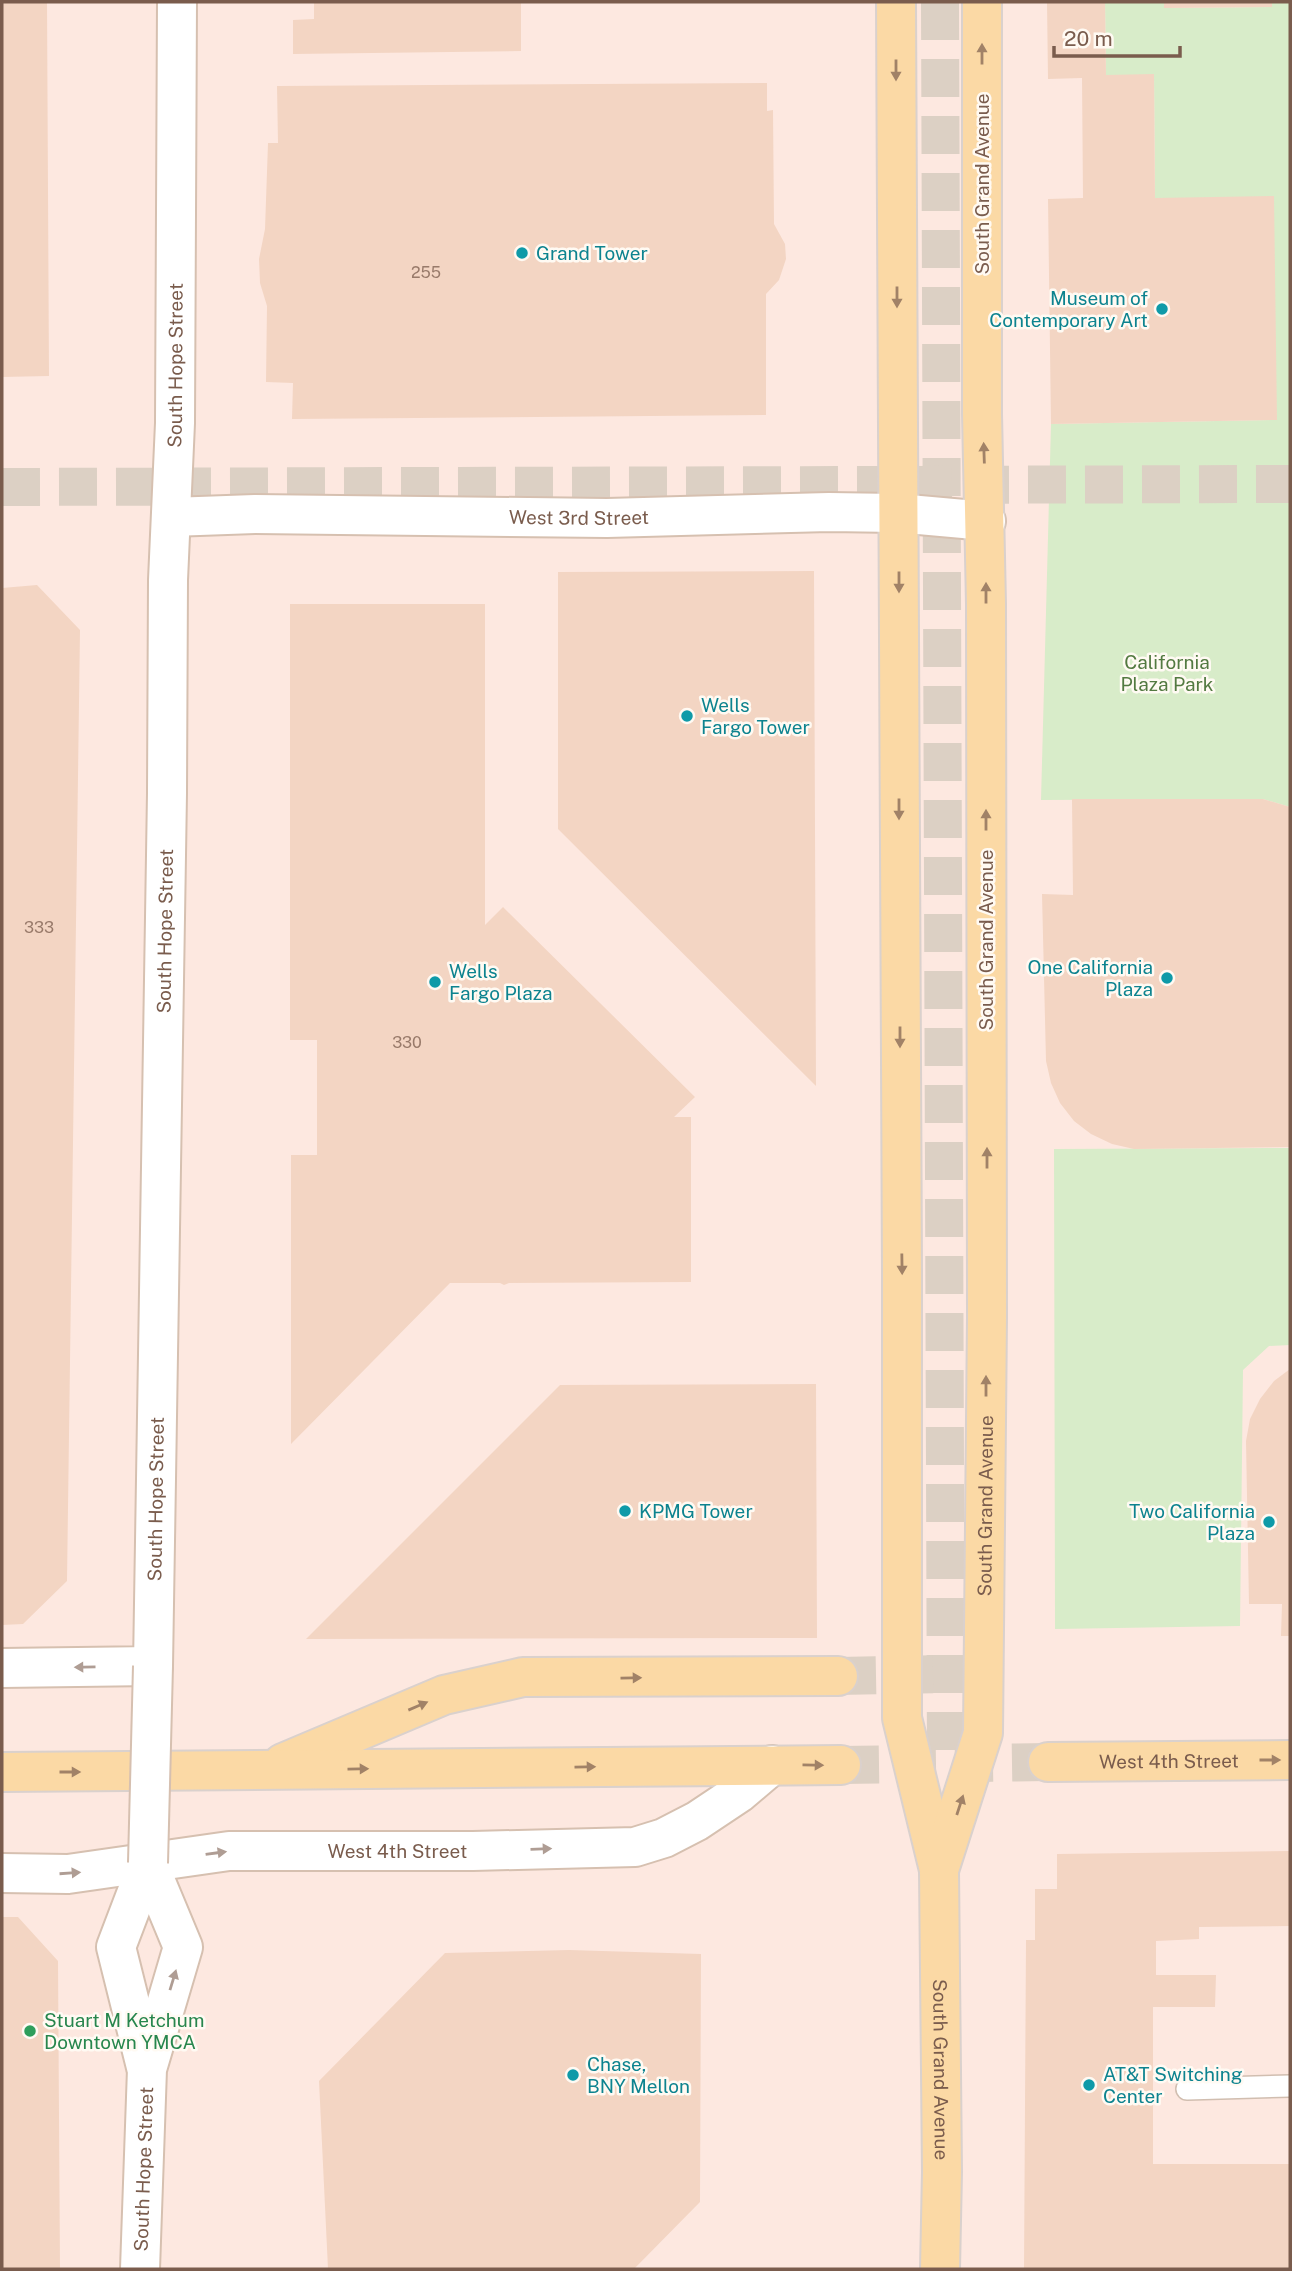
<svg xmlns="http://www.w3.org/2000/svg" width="1292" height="2271" viewBox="0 0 1292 2271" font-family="'Public Sans',sans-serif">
<rect width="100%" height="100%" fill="#fdf6ec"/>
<path fill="#fde8e0" d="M2 2H1290V2269H2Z"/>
<path fill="#d8ecc9" d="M1105 2H1164V8L1271 7 1272 2H1290V807L1263 799 1041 800 1051 424 1277 420 1155 198 1154 75H1106Z
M1290 1148V1345L1269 1346 1243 1370 1240 1626 1055 1629 1054 1149Z"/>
<path fill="#f3d5c3" d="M47 2 49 376 2 377V3Z
M314 2H521V51L293 54V20L314 19Z
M1047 2H1105L1106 75 1154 74 1155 198 1274 196 1277 420 1051 424 1048 199 1083 198 1082 78 1048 79Z
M1164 2H1272V7L1164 8Z
M767 83V111L773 110 774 224 785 244 786 259 779 280 766 294V415L292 419 293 383 266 382 267 306 260 283 259 259 265 229 268 143H278L277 86Z
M814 571 816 1086 558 829V572Z
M37 585 80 630 67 1581 23 1624 2 1625V588Z
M290 604H485V925L503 907 695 1097 674 1117H691V1282L509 1283 504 1285 500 1283H450L291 1444V1155H317V1040H290Z
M1072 799H1263L1290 807V1147L1134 1149 1112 1144 1091 1134 1074 1121 1060 1103 1051 1083 1046 1061 1042 894 1073 895Z
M1290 1369V1636H1281L1282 1604H1249L1246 1441 1250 1419 1260 1399 1274 1381Z
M816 1384 817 1638 306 1639 560 1385Z
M1290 1851V1926L1199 1927V1939L1156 1941V1975H1216L1215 2007H1153V2164H1290V2269H1024L1026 1940H1035V1889H1057V1854Z
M2 1917H18L58 1961 60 2269H2Z
M569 1950 701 1954 700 2202 634 2269H328L319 2081 445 1953Z"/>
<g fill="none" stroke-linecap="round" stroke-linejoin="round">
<path stroke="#dcd0c4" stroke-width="38" stroke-dasharray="38 19" stroke-linecap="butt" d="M940 2 946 1764"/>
<path stroke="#dcd0c4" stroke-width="38" stroke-dasharray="38 19" stroke-linecap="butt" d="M2 487 1290 484
M838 1676 945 1674
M841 1765 1048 1762"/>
<g stroke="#d1beb0" stroke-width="24">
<path id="service" d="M1187 2089 1290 2086"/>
</g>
<g stroke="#d6c0b0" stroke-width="42">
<g id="secondary">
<path id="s1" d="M171 517 255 514 607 518 829 512 897 513 986 521"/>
<path id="s2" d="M2 1668 153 1666 167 793 168 580 175 423 177 2"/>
<path id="s3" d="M2 1873 68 1874 229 1851H473L635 1847 664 1838 697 1821 739 1793 772 1765"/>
<path d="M146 2067 116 1947 148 1863"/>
<path id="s4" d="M140 2269 147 2069 183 1947 148 1863"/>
</g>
</g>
<g stroke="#dad1cd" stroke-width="42">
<g id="primary">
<path id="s5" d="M896 2 902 1272V1718L939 1870 942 2172 940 2269"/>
<path id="s6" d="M1048 1762 1290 1760"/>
<path d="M283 1763 444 1695 523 1677 838 1676"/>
<path d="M2 1772 841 1765"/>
<path id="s7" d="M939 1870 983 1733 987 1317 986 604 982 414V2"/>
</g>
</g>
<use href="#service" stroke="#fff" stroke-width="21"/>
<use href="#secondary" stroke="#fff" stroke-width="38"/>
<use href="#primary" stroke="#fbd9a5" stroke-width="38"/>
<g stroke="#d6c0b0" stroke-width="42" stroke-linecap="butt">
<path id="secondary-bridge" d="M148 1863 153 1666"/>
</g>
<use href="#secondary-bridge" stroke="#fff" stroke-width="38"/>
</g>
<defs><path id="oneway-solid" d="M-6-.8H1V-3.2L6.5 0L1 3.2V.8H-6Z" transform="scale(1.75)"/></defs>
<g fill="#a18267">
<use href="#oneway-solid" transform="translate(982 54) rotate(-90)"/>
<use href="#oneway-solid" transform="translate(896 70) rotate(90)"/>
<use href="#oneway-solid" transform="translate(897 297) rotate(90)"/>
<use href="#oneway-solid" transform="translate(984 453) rotate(-92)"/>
<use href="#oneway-solid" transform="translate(899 582) rotate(90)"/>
<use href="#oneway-solid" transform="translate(986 593) rotate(-90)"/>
<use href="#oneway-solid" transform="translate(899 809) rotate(90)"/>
<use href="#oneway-solid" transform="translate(986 820) rotate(-90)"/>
<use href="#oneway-solid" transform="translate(900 1037) rotate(90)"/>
<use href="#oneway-solid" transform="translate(987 1158) rotate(-90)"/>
<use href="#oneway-solid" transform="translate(902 1264) rotate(89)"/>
<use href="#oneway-solid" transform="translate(986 1386) rotate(-90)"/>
<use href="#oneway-solid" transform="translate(631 1678) rotate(-1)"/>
<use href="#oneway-solid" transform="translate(418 1706) rotate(-23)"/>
<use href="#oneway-solid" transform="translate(1270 1760)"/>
<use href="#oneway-solid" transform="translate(813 1765) rotate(1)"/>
<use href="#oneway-solid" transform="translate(585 1767) rotate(-1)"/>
<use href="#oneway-solid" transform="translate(358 1769) rotate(-1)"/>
<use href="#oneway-solid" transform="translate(70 1772)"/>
<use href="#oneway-solid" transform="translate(960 1805) rotate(-72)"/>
</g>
<g fill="#af9d94">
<use href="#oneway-solid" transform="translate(85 1667) rotate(179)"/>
<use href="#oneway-solid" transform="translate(541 1849) rotate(-2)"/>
<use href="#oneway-solid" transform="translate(216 1853) rotate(-8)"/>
<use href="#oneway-solid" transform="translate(70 1873) rotate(-4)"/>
<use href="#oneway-solid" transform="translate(173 1980) rotate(-73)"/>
</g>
<g fill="#0f9aa8" stroke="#fffaf3" stroke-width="2.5">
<circle cx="522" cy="253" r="7"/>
<circle cx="1162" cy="309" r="7"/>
<circle cx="687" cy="716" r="7"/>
<circle cx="1167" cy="978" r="7"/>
<circle cx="435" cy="982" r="7"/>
<circle cx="625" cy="1511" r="7"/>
<circle cx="1269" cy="1522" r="7"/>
<circle cx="573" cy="2075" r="7"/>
<circle cx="1089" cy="2085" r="7"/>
</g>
<circle fill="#2e9e5b" stroke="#fffaf3" stroke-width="2.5" cx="30" cy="2031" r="7"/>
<g text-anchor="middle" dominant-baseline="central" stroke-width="5" stroke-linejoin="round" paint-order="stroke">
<g font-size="16" fill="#987a6a">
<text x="426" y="272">255</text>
<text x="39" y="927">333</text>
<text x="407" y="1042">330</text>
</g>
<g font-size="19" fill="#7a5c4d" stroke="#fffaf3">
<text transform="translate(982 184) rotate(-90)">South Grand Avenue</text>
<text stroke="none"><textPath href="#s2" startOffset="1452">South Hope Street</textPath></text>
<text stroke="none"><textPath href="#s1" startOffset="408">West 3rd Street</textPath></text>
<text stroke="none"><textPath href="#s2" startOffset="886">South Hope Street</textPath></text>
<text transform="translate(986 940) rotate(-90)">South Grand Avenue</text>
<text stroke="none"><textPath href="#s2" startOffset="318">South Hope Street</textPath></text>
<text stroke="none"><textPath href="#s7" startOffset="371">South Grand Avenue</textPath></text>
<text stroke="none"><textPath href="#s6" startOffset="121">West 4th Street</textPath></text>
<text stroke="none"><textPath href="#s3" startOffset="397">West 4th Street</textPath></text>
<text stroke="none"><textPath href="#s5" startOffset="2072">South Grand Avenue</textPath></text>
<text stroke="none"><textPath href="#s4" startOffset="100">South Hope Street</textPath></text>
</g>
<g font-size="19" fill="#0d838f" stroke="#fffaf3" text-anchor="start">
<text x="536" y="253">Grand Tower</text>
<text x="1148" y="298" text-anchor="end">Museum of<tspan x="1148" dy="22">Contemporary Art</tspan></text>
<text x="701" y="705">Wells<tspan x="701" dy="22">Fargo Tower</tspan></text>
<text x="1153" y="967" text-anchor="end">One California<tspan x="1153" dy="22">Plaza</tspan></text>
<text x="449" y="971">Wells<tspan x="449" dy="22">Fargo Plaza</tspan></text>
<text x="639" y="1511">KPMG Tower</text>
<text x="1255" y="1511" text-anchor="end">Two California<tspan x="1255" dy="22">Plaza</tspan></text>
<text x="587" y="2064">Chase,<tspan x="587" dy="22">BNY Mellon</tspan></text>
<text x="1103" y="2074">AT&amp;T Switching<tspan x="1103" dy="22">Center</tspan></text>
</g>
<g font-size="19" fill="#537a41" stroke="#fffaf3">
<text x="1167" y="662">California<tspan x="1167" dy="22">Plaza Park</tspan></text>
</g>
<g font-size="19" fill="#27864d" stroke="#fffaf3" text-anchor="start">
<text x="44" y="2020">Stuart M Ketchum<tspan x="44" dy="22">Downtown YMCA</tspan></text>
</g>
</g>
<rect width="1292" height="2271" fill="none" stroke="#7a5c4d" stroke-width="7"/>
<path d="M1054 46v10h126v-10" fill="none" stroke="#7a5c4d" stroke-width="3.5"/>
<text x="1064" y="46" font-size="21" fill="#7a5c4d" stroke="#fffaf3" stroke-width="5" paint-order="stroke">20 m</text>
</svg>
